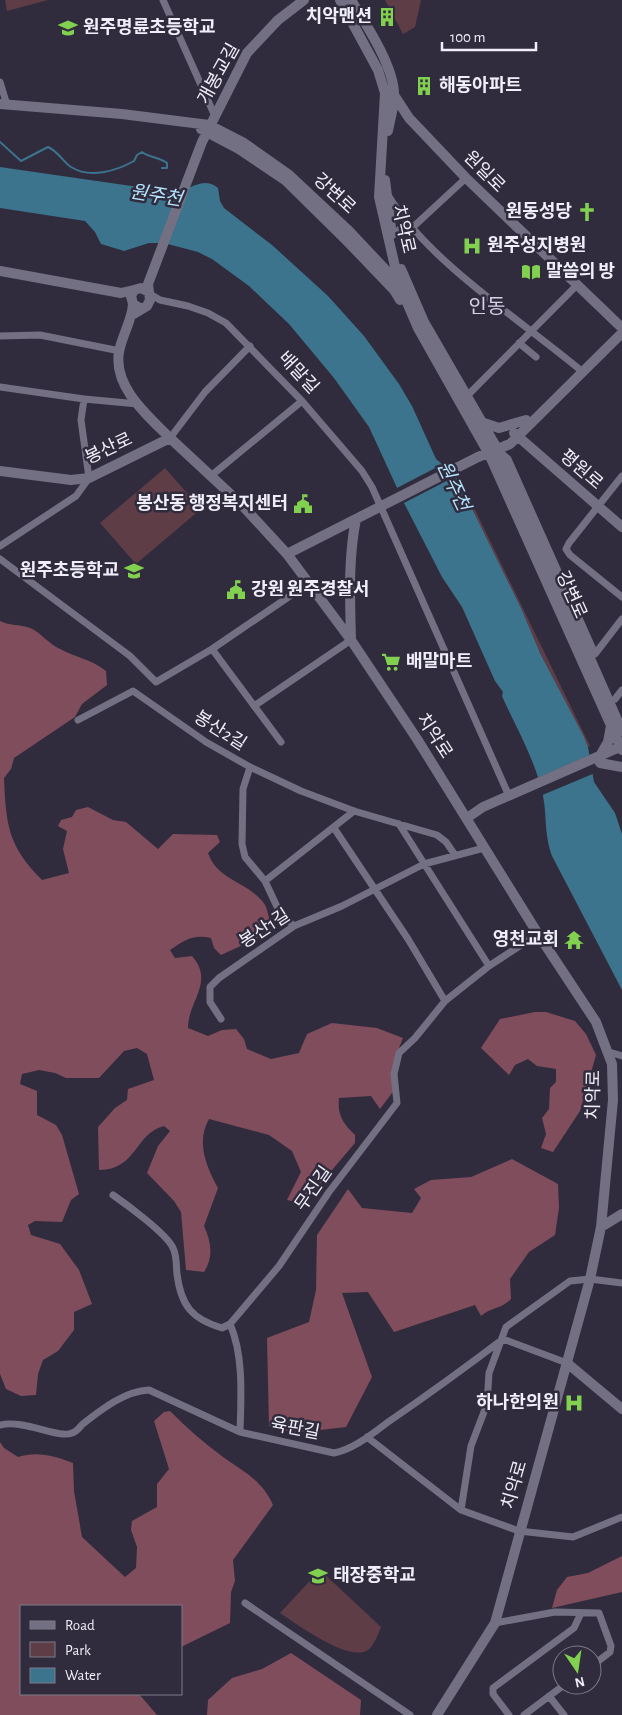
<svg xmlns="http://www.w3.org/2000/svg" width="622" height="1715" viewBox="0 0 622 1715" font-family="'Alegreya Sans','Noto Sans KR',sans-serif">
<rect width="100%" height="100%" fill="#302c3d"/>
<path fill="#5e3d47" d="M5 0H48L7 11Z
M385 0H421L415 27 403 34Z
M165 468 201 509 136 564 100 523Z
M458 475 590 746 588 747 541 655 521 608 456 476Z
M320 1570 381 1627C378 1634 374 1646 368 1650 349 1663 297 1624 280 1613Z"/>
<path fill="#804d5d" d="M0 621C10 626 19 624 30 628 40 632 48 643 58 648 74 657 91 659 106 671L107 685 82 704 75 717 14 758 11 769 4 778C6 825 8 846 42 880L69 873 63 849 67 831 58 826 61 820 72 817 76 810 88 807 113 820 126 822 158 849 173 834 217 835 220 842 208 853C218 881 245 880 263 902 268 908 268 917 271 924L256 939 221 955 214 948 211 938C193 934 185 940 170 950L175 958 192 956C215 982 188 1001 188 1028L208 1036 222 1030 236 1029 244 1039 247 1049 271 1059 299 1053 307 1034 332 1023 377 1028 403 1038C396 1054 393 1068 398 1085L380 1109 371 1096 339 1098C337 1114 343 1124 355 1135V1143L303 1204 287 1200 301 1172 292 1151 269 1135 209 1119C196 1142 206 1166 218 1188L204 1226C211 1241 214 1257 204 1272L186 1270 181 1212 174 1201 147 1173 158 1146 170 1131 164 1126C135 1133 137 1170 99 1170L98 1127 115 1108 127 1100 128 1089 154 1080 147 1054 137 1048 124 1051 99 1078H66L55 1073 39 1070 22 1074 20 1084 37 1091V1115L56 1125 62 1135 79 1194 71 1200 62 1222 35 1221 28 1225 31 1235 60 1244 79 1270 92 1304 74 1312V1330L58 1351 43 1360 38 1374 36 1395 21 1396 6 1389 0 1374Z
M535 1012H546L575 1021 586 1034 596 1055 580 1111 553 1152 541 1148 546 1134 542 1118 549 1109 550 1088 556 1082V1069L537 1066 528 1059 515 1065 509 1075 481 1048 500 1019Z
M512 1159 558 1184 559 1208 555 1235 529 1252 510 1279 511 1299C502 1309 491 1307 481 1316L475 1305 394 1332 368 1292 342 1293 372 1377 346 1427 294 1433 269 1426 267 1338 309 1322 316 1290 317 1235 348 1189 362 1208 412 1213 421 1198 414 1189 431 1180 471 1177Z
M170 1411C187 1428 204 1443 223 1457 243 1471 263 1481 273 1505L233 1560 235 1581 231 1592 230 1623 181 1647V1606H21V1694H139L157 1715H0V1442L4 1448 18 1457C38 1451 54 1456 73 1463L74 1491 82 1537 125 1577 136 1568 137 1547 131 1530 132 1521 157 1507V1484L169 1469 154 1421 164 1412Z
M622 1556V1592L552 1608 557 1590 567 1577 588 1573Z
M291 1653 361 1700 360 1715H207L208 1700 232 1678 262 1669Z"/>
<path fill="#3c738d" d="M0 167 173 192C190 192 201 175 218 188L220 201 224 208 272 245 328 296 364 336 399 384 412 406 436 459 456 476 521 608 541 655 584 737 588 747 594 782 615 813 622 834V990L552 856C544 833 547 817 543 796 536 761 516 728 502 696L503 692 495 681 462 607 442 577 404 503 369 427 334 378 289 324 249 286 212 259 198 252 164 243H149L124 251 101 244 95 232 85 221 0 208Z"/>
<path fill="#302c3d" d="M445 463 458 475 402 504 395 489Z
M592 754 595 773 540 796 535 779Z"/>
<g fill="none" stroke-linecap="round" stroke-linejoin="round">
<path stroke="#3c738d" stroke-width="2" d="M0 142 21 161 48 147C59 152 62 161 71 167 90 179 116 171 134 161L137 155 142 152C150 158 159 157 167 163V168H162"/>
<path stroke="#747083" stroke-width="7" d="M163 0 214 114
M0 82 7 105
M388 195C427 260 519 319 578 368
M412 228 466 178
M393 235 407 223
M150 294 160 300 188 306 208 313 226 323 302 401 362 471 372 487 509 796
M0 336 40 335 120 351
M519 343 536 357
M0 387 84 399 138 404
M468 395 576 286
M170 438 205 392 250 346
M500 452 508 459 595 654 622 619
M212 475 302 401
M622 476 569 543 566 549 570 555 622 597
M0 546 76 496 89 478 81 420 84 399
M0 559 130 656 156 682 212 649 309 583
M212 649 281 742
M615 699 622 690
M254 706 351 640
M78 720 133 691 206 742 250 767 301 791 354 811 437 835 446 842 455 855
M250 767 243 789 242 844 245 857 265 881 280 913 294 926
M399 824 489 966
M334 828 408 939 445 1001
M265 881 354 811
M221 1019 210 1002V987L219 978 294 926 342 906 424 864 484 848
M609 1052 622 1056
M113 1195C126 1204 167 1234 173 1248 177 1256 176 1265 177 1274 181 1306 192 1319 222 1328L230 1324 279 1266 329 1192 397 1103 394 1074 399 1053 415 1038 445 1001 489 966 538 934
M230 1324C244 1356 241 1398 240 1432
M0 1425C24 1419 58 1439 72 1433 77 1432 80 1426 84 1423 102 1409 125 1391 149 1390L240 1432 334 1453C355 1449 374 1432 391 1420 429 1394 466 1367 503 1339L567 1363
M367 1437 461 1510 519 1531 573 1537 622 1517
M461 1510 471 1446 487 1404 489 1373 506 1327 570 1281 590 1279 622 1283
M245 1603 410 1715
M495 1623 555 1612 599 1613 611 1646 610 1652 592 1666
M549 1696 564 1715
M509 1715 493 1694V1688L574 1628 581 1613
M524 1715 564 1685"/>
<path stroke="#747083" stroke-width="10" d="M340 0 378 70 385 93 379 197 399 284 418 328 489 454 622 750
M351 0C366 24 395 68 394 96 394 108 390 119 388 131
M394 95 409 118 466 178 622 328
M0 104 122 114 209 125 244 143 288 174 349 231 397 282
M201 129 239 149 285 180 348 242 394 290 400 300
M385 180 391 228
M401 269 424 322 498 450 622 731
M0 271 121 293 134 290
M149 292 148 284 202 142 247 53 278 20 304 0
M133 304C132 321 122 335 119 352 113 387 148 416 170 438
M132 315 147 306 150 300 149 292 141 288 134 290 131 296 133 304 140 308
M484 423 499 428 526 420
M514 433 622 527
M0 471 71 480 89 478 170 438 241 504 287 554 351 640 417 739 538 934 596 1022 612 1064 613 1100 601 1227 590 1279 495 1623 437 1715
M287 554 478 457 510 444 622 333
M351 640C350 599 348 559 356 519
M600 756 608 742 611 726
M600 763 622 767
M467 818 483 807 622 746
M601 1227 622 1214
M567 1363 622 1409"/>
</g>
<defs>
<g id="building-bare" transform="scale(1.5)"><path d="M-4-6H4V6H1V3H-1V6H-4ZM-2.5-4.3h1.7v1.8h-1.7ZM.8-4.3h1.7v1.8H.8ZM-2.5-1h1.7V.8h-1.7ZM.8-1h1.7V.8H.8Z" fill="#82d04f" stroke="#302c3d" stroke-width="2.5" paint-order="stroke"/></g>
<g id="school-bare" transform="scale(1.5)"><path d="M0-5L7-2L0 1L-7-2ZM-4 1L0 2.5L4 1V4Q0 6-4 4Z" fill="#82d04f" stroke="#302c3d" stroke-width="2.5" paint-order="stroke"/></g>
<g id="church-bare" transform="scale(1.5)"><path d="M-1.2-6h2.4v3.5h3.3v2.4h-3.3V6h-2.4V-.1h-3.3v-2.4h3.3Z" fill="#82d04f" stroke="#302c3d" stroke-width="2.5" paint-order="stroke"/></g>
<g id="hospital-bare" transform="scale(1.5)"><path d="M-5-5h3v3.5h4V-5h3V5h-3V1.5h-4V5h-3Z" fill="#82d04f" stroke="#302c3d" stroke-width="2.5" paint-order="stroke"/></g>
<g id="library-bare" transform="scale(1.5)"><path d="M-6-4Q-3-5.5-.7-3.5V5Q-3 3-6 4ZM6-4Q3-5.5 .7-3.5V5Q3 3 6 4Z" fill="#82d04f" stroke="#302c3d" stroke-width="2.5" paint-order="stroke"/></g>
<g id="civic-bare" transform="scale(1.5)"><path d="M-.6-6.5H3V-4.5H.6V-3L4-1V1h2V6H-6V1h2V-1L-.6-3ZM-1.2 2.5V6h2.4V2.5Z" fill="#82d04f" stroke="#302c3d" stroke-width="2.5" paint-order="stroke"/></g>
<g id="supermarket-bare" transform="scale(1.5)"><path d="M-6-5.5h2.5l.6 2H6L4.5 2H-2.5L-4.4-4H-6ZM-1.5 3.2a1.3 1.3 0 1 0 .1 0ZM3 3.2a1.3 1.3 0 1 0 .1 0Z" fill="#82d04f" stroke="#302c3d" stroke-width="2.5" paint-order="stroke"/></g>
<g id="temple-bare" transform="scale(1.5)"><path d="M0-6L5-2H3V0L6.5 2.5H4V6H1.5V3h-3V6H-4V2.5H-6.5L-3 0V-2H-5Z" fill="#82d04f" stroke="#302c3d" stroke-width="2.5" paint-order="stroke"/></g>
</defs>
<g fill-rule="evenodd">
<use href="#building-bare" x="387" y="17"/>
<use href="#school-bare" x="68" y="28"/>
<use href="#building-bare" x="424" y="86"/>
<use href="#church-bare" x="587" y="212"/>
<use href="#hospital-bare" x="472" y="246"/>
<use href="#library-bare" x="531" y="272"/>
<use href="#civic-bare" x="303" y="504"/>
<use href="#school-bare" x="134" y="571"/>
<use href="#civic-bare" x="236" y="590"/>
<use href="#supermarket-bare" x="391" y="662"/>
<use href="#temple-bare" x="574" y="940"/>
<use href="#hospital-bare" x="574" y="1403"/>
<use href="#school-bare" x="318" y="1576"/>
</g>
<g text-anchor="middle" dominant-baseline="central" stroke-width="5" stroke-linejoin="round" paint-order="stroke">
<g font-size="18" font-weight="bold" fill="#f0eef9" stroke="#302c3d" text-anchor="start">
<text x="372" y="17" text-anchor="end">치악맨션</text>
<text x="83" y="28">원주명륜초등학교</text>
<text x="439" y="86">해동아파트</text>
<text x="572" y="212" text-anchor="end">원동성당</text>
<text x="487" y="246">원주성지병원</text>
<text x="546" y="272">말씀의 방</text>
<text x="288" y="504" text-anchor="end">봉산동 행정복지센터</text>
<text x="119" y="571" text-anchor="end">원주초등학교</text>
<text x="251" y="590">강원 원주경찰서</text>
<text x="406" y="662">배말마트</text>
<text x="559" y="940" text-anchor="end">영천교회</text>
<text x="559" y="1403" text-anchor="end">하나한의원</text>
<text x="333" y="1576">태장중학교</text>
</g>
<g font-size="18" fill="#f0eef9" stroke="#302c3d">
<text transform="translate(219 74) rotate(-61)">개봉교길</text>
<text transform="translate(484 172) rotate(45)">원일로</text>
<text transform="translate(334 194) rotate(43)">강변로</text>
<text transform="translate(403 229) rotate(77)">치악로</text>
<text transform="translate(298 373) rotate(47)">배말길</text>
<text transform="translate(109 449) rotate(-25)">봉산로</text>
<text transform="translate(581 470) rotate(41)">평원로</text>
<text transform="translate(571 595) rotate(66)">강변로</text>
<text transform="translate(220 731) rotate(32)">봉산2길</text>
<text transform="translate(434 736) rotate(57)">치악로</text>
<text transform="translate(265 929) rotate(-33)">봉산1길</text>
<text transform="translate(594 1095) rotate(-89)">치악로</text>
<text transform="translate(314 1189) rotate(-55)">무진길</text>
<text transform="translate(295 1429) rotate(11)">육판길</text>
<text transform="translate(515 1485) rotate(-74)">치악로</text>
</g>
<g font-size="19" font-style="italic" fill="#b4e4fe" stroke="#302c3d">
<text transform="translate(156 196) rotate(9)">원주천</text>
<text transform="translate(453 486) rotate(65)">원주천</text>
</g>
<g font-size="20" fill="#d5d1e6" stroke="#302c3d">
<text x="487" y="307">인동</text>
</g>
</g>
<rect x="20" y="1605" width="162" height="90" fill="#302c3d" stroke="#7d7a88"/>
<rect x="30" y="1621" width="25" height="8" fill="#747083" stroke="#7d7a88"/>
<text x="65" y="1630" font-size="15" fill="#f0eef9">Road</text>
<rect x="30" y="1642" width="25" height="15" fill="#5e3d47" stroke="#7d7a88"/>
<text x="65" y="1655" font-size="15" fill="#f0eef9">Park</text>
<rect x="30" y="1668" width="25" height="15" fill="#3c738d" stroke="#7d7a88"/>
<text x="65" y="1680" font-size="15" fill="#f0eef9">Water</text>
<g transform="translate(577 1670) rotate(167)"><circle r="24" fill="#302c3d" stroke="#7d7a88"/>
<path d="M0-4L9 19L0 12L-9 19Z" fill="#82d04f"/>
<text y="-8" font-size="14" font-weight="bold" text-anchor="middle" fill="#f0eef9">N</text>
</g>
<path d="M442 42v8h94v-8" fill="none" stroke="#f0eef9" stroke-width="2.5"/>
<text x="450" y="42" font-size="15" fill="#f0eef9" stroke="#302c3d" stroke-width="4" paint-order="stroke">100 m</text>
</svg>
